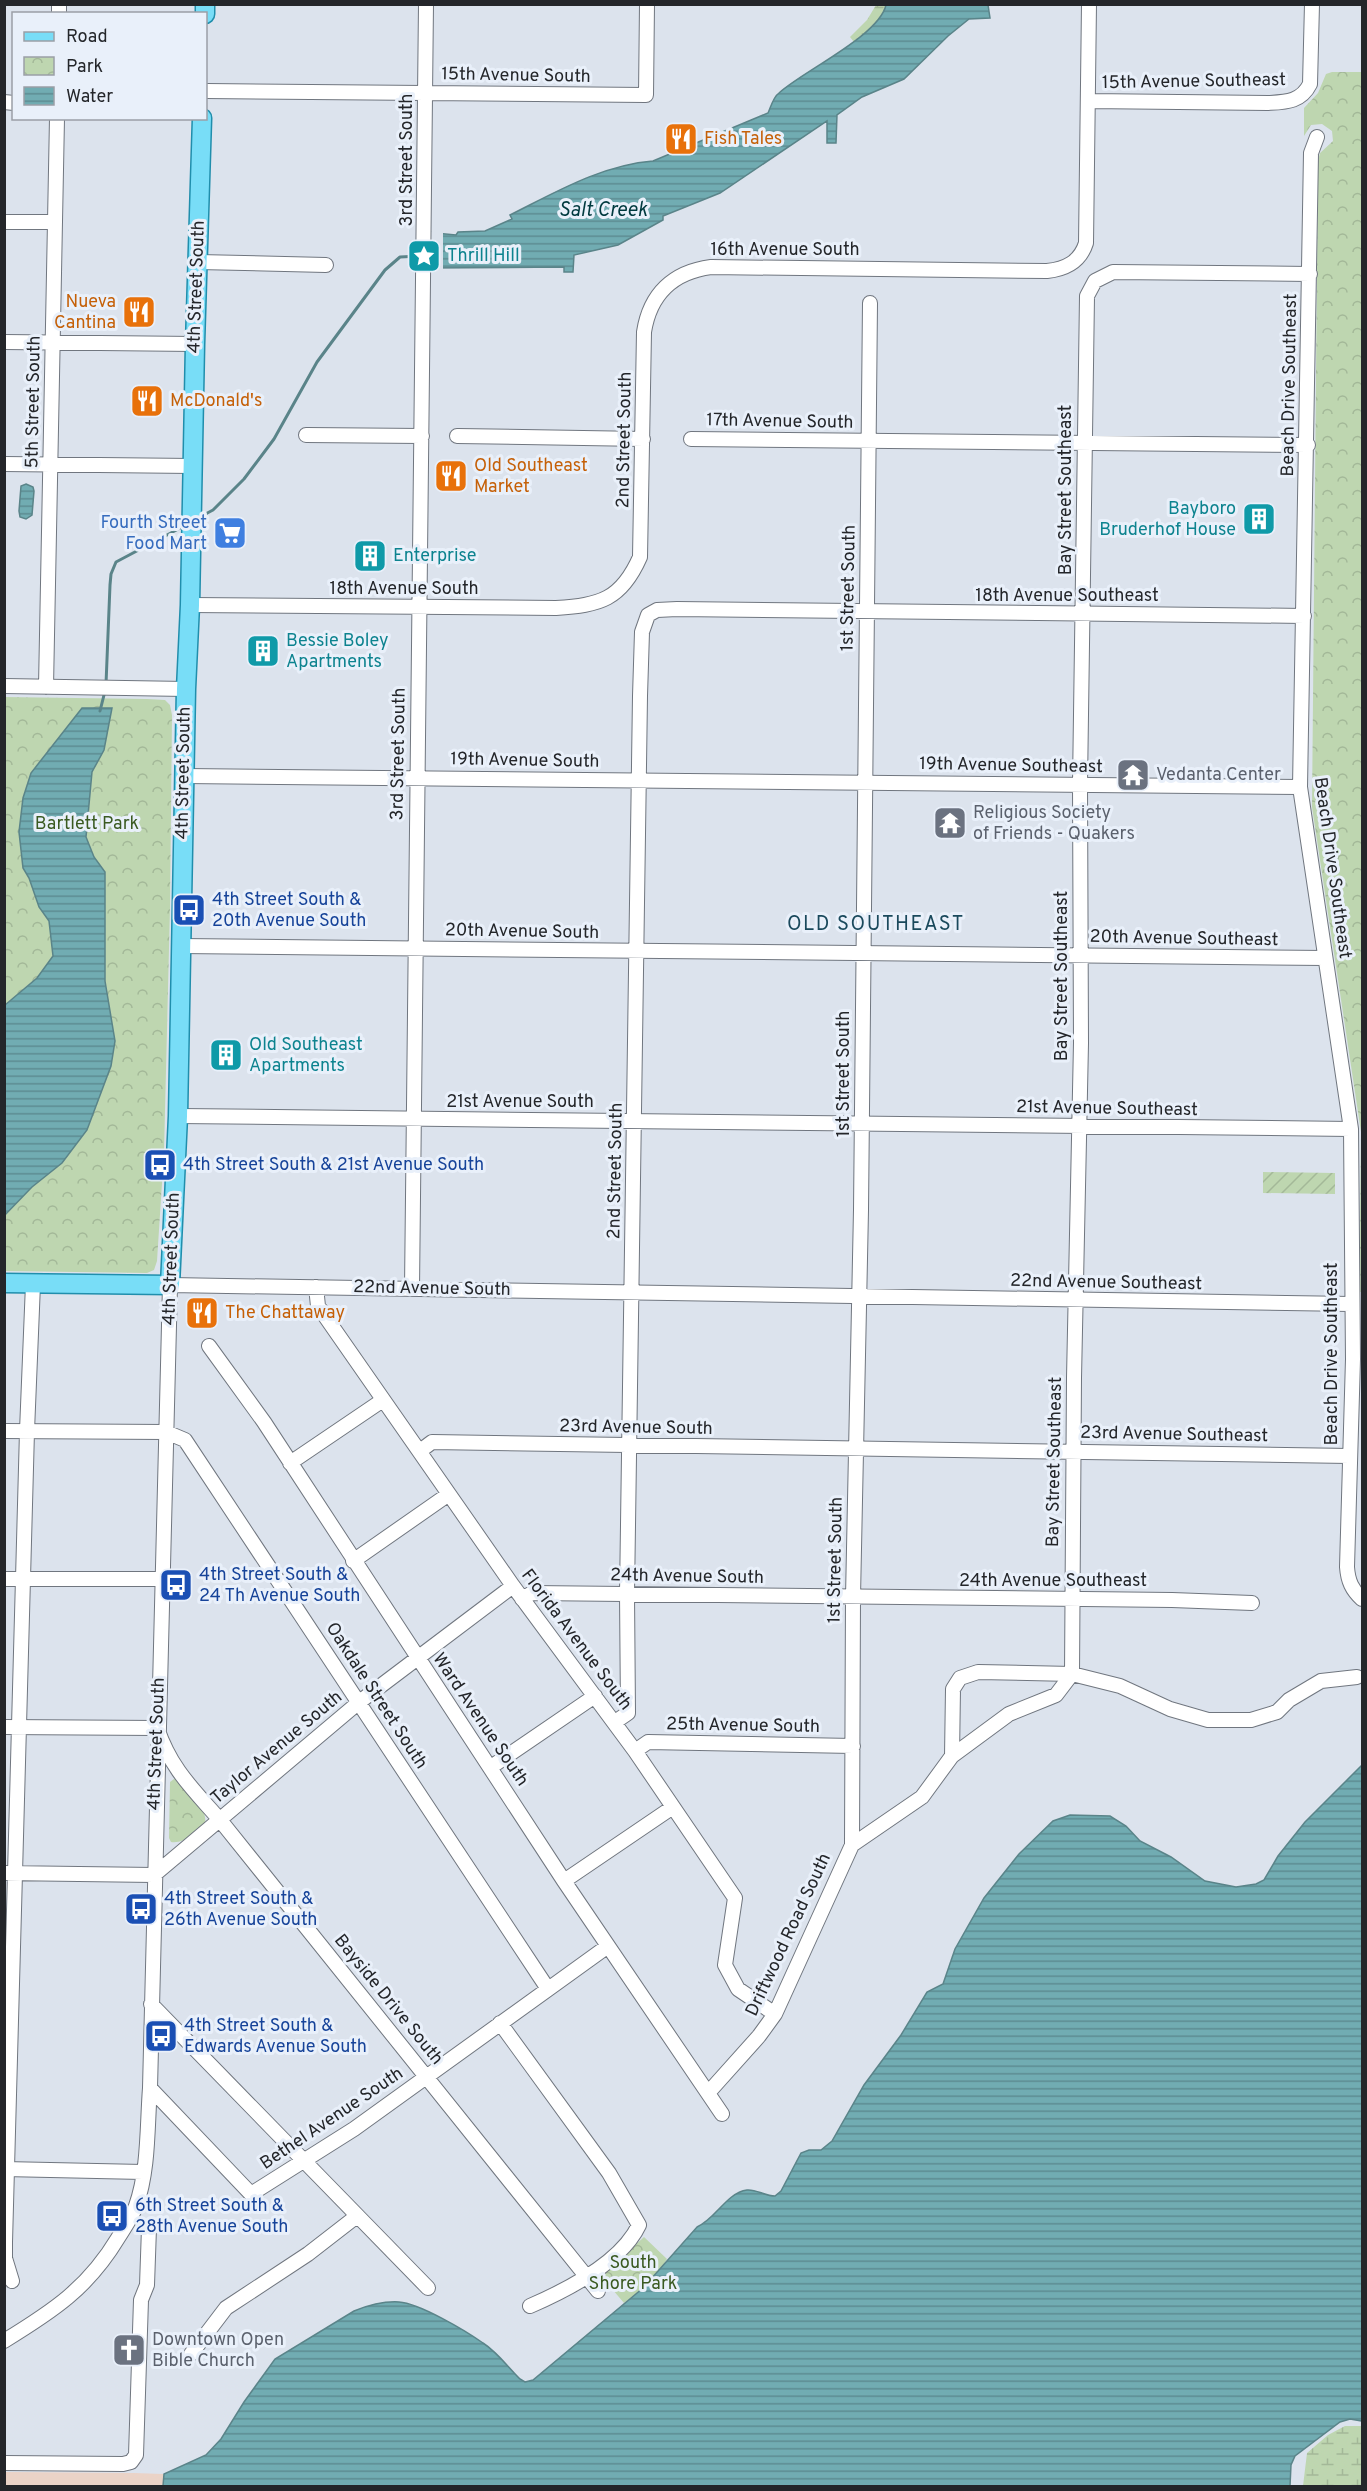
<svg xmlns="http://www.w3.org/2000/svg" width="1367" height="2491" viewBox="0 0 1367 2491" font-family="Overpass,sans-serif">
<defs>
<pattern id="wetland-marsh" width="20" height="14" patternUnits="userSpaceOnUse" patternTransform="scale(1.5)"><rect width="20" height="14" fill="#bed6b0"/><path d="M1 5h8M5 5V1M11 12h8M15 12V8" fill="none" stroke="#a3b898"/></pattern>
<pattern id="park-crowns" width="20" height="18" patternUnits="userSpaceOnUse" patternTransform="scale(1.5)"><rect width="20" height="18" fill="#bed6b0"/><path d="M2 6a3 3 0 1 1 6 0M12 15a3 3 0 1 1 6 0" fill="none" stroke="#a3b898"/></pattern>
<pattern id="garden-furrows" width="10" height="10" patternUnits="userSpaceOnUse" patternTransform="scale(1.5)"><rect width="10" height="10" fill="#bed6b0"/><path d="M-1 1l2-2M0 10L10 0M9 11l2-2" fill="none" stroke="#a3b898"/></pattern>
<pattern id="water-rules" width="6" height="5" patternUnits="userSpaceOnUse" patternTransform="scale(1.5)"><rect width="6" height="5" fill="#71acb2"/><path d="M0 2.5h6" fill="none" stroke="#5d8c91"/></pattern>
</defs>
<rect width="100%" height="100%" fill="#dce3ed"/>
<path fill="#ead3c7" d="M5 2472 134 2473 164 2474 163 2486H5Z"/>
<path fill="url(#wetland-marsh)" d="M876 5H891L887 20 854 42 850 37 867 20Z
M1345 2426H1362V2486H1303L1307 2453 1328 2435Z"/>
<path fill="url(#park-crowns)" d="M1332 72H1362V1292H1359L1361 1132 1312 807 1318 161 1320 153 1333 141 1332 131 1322 124 1311 125 1304 136V108L1318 93 1326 74Z
M5 697 147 699 165 700 170 705 172 715 170 908 164 1152 157 1261 154 1270 147 1273 5 1271Z
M174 1779 179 1780C189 1792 208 1807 205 1824 195 1832 185 1844 171 1842L169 1838 170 1782Z
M644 2237 667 2259C656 2278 641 2290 624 2303L601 2276Z"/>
<path fill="url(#garden-furrows)" d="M1263 1172 1335 1173V1194L1263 1193Z"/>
<path fill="url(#water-rules)" stroke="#5a8489" stroke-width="1.5" d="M886 5H988L990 18 969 19 948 36 904 79 862 97 837 115 836 143H827V121L720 193 663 216V220L618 245 574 255 573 272H564V267L424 268 425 232 456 235 458 232 485 231 512 219 510 215C556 192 602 165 653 161L768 113C771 107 773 97 779 93 803 71 879 36 886 5Z
M26 484 33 487 34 491 32 515 26 519 20 517 19 511 21 486Z
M82 708H112L104 750 92 772 86 837 94 857 105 872V981L115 1041 111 1066 87 1130 62 1163 32 1187 5 1215V1005L37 978 53 956 49 921 39 907 29 878 23 868 19 832 23 798 31 773Z
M1362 1765V2421L1350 2419 1340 2422 1295 2456 1291 2465 1290 2486H163L164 2474 206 2455 221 2439 244 2402 275 2359 354 2311C369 2305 383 2301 399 2302 419 2303 466 2331 483 2343 497 2352 508 2367 520 2379L525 2382 533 2380 643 2288 697 2227C716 2219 726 2193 747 2190 756 2189 765 2196 775 2196L781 2191 801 2153 809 2150H821L832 2141 864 2085 901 2035 927 1992 943 1984 955 1949 984 1898 1019 1854 1053 1821 1070 1815 1110 1816 1126 1826 1140 1841 1171 1857 1205 1881 1236 1887 1256 1884 1264 1880 1278 1856 1305 1822Z"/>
<path fill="#dce3ed" d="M422 232H443V271H424Z"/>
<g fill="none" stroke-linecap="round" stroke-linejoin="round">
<path stroke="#5a8489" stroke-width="3" d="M198 518 213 510 244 479 274 439 317 362 385 270 400 257 420 256
M106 684 110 585 111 574 116 562 184 526
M100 711 105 691"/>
<g stroke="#70767f" stroke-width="16">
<path id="minor" d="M59 14V4
M206 91 646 95 647 4
M1089 101 1268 103C1286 102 1301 102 1310 84L1312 4
M4 102 14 103
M1317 137 1311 153 1300 787 1351 1129 1353 1359 1347 1567C1348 1581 1352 1590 1362 1599
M4 222H55
M198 262 326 265
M4 342 195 344
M306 435 422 436
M457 436 643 439
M691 439 1308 445
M4 464 193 466
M190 605 556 608C600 605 621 600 640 557L644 332C650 294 673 272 711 267L1047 271C1066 269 1080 262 1086 243L1089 4
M4 686 186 689
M46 687 57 118
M185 776 1300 787
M180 946 1325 958
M178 1116 1351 1129
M316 1287 318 1306 513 1586 635 1751 735 1898 725 1965 738 1989 775 2014
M412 1289 426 4
M209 1346 264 1422 564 1881 722 2114
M4 1431 166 1432 185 1440 548 1989
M420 1451 432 1442 1349 1456
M290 1463 383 1400
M353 1561 449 1494
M4 1579H163
M522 1599 532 1593 1172 1600 1252 1603
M1072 1674 1074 1378 1081 1043 1080 784 1087 296 1095 281 1113 272 1310 274
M615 1722 628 1713 627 1594 640 696 642 632 648 615 657 610 677 609 1304 616
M4 1727 157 1728C171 1769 192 1788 220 1820L598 2291
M635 1751 648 1742 853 1746
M952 1756 953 1689 960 1678 978 1672 1072 1674 1120 1686 1170 1709 1208 1720H1251L1277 1712 1289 1700 1321 1681 1357 1677
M491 1767 595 1696
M852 1845 853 1597 861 1210 870 303
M4 1873 154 1875 358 1703 513 1586
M564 1881 673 1807
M151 2004 428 2288
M500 2023 609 2173 639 2225C621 2263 567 2290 530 2306
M150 2088 251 2194 354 2129 608 1946
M708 2093 759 2036 775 2014 852 1845 922 1797 952 1756 1009 1714 1056 1695 1072 1674
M4 2169 143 2172
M12 2281 5 2258V2242L27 1431 33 1284
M4 2341C53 2311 88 2288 118 2238 124 2228 132 2217 136 2206 149 2169 147 2126 150 2088L170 1285 1351 1304
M191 2354 226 2308 308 2254 357 2216
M4 2463 123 2464 131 2462 136 2455 141 2300 147 2285 149 2228"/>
</g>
<g stroke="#208eac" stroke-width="21">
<path id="major" d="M205 14V4
M4 1283 170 1285 178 1116 186 689 190 605 195 344 202 118"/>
</g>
<use href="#minor" stroke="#fff" stroke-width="14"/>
<use href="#major" stroke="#78ddf7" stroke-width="18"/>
</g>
<defs>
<g id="restaurant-square" transform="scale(1.725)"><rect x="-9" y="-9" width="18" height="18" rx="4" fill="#e8710a" stroke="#e9f0fa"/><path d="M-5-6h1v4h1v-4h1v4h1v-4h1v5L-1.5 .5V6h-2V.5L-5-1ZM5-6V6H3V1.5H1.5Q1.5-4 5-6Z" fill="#fff"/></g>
<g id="sight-square" transform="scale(1.725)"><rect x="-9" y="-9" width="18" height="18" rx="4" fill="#0f9aa8" stroke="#e9f0fa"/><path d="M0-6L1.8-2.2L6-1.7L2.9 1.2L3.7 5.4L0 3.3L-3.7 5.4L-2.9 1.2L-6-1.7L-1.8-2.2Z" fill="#fff"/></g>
<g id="building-square" transform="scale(1.725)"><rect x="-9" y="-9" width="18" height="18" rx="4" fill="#0f9aa8" stroke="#e9f0fa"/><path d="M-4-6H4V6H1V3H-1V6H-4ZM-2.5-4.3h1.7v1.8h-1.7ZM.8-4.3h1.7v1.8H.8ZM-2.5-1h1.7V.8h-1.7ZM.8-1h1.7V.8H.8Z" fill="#fff"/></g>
<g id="supermarket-square" transform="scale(1.725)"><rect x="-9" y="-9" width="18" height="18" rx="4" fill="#3f7fe0" stroke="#e9f0fa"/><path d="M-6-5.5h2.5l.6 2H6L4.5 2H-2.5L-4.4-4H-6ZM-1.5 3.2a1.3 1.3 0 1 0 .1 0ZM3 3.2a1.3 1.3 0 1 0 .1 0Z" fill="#fff"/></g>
<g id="temple-square" transform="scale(1.725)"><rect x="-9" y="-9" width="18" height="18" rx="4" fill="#6b7280" stroke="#e9f0fa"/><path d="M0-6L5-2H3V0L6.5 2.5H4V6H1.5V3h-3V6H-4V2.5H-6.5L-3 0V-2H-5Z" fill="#fff"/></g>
<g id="bus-square" transform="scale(1.725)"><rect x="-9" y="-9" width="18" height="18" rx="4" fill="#1a4fb4" stroke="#e9f0fa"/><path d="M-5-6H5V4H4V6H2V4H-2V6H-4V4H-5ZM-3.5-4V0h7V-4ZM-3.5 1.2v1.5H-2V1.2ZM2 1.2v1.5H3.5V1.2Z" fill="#fff"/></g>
<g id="church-square" transform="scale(1.725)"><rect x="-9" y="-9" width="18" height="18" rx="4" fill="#6b7280" stroke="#e9f0fa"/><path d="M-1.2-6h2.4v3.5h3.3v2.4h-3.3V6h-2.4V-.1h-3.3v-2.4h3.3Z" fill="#fff"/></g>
</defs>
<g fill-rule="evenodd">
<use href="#restaurant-square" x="681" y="139"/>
<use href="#sight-square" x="424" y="256"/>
<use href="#restaurant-square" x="139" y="312"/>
<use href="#restaurant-square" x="147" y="401"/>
<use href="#restaurant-square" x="451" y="476"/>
<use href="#building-square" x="1259" y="519"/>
<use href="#supermarket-square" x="230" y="533"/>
<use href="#building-square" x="370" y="556"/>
<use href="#building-square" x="263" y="651"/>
<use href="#temple-square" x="1133" y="775"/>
<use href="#temple-square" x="950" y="823"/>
<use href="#bus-square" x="189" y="910"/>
<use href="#building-square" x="226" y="1055"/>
<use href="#bus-square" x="160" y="1165"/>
<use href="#restaurant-square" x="202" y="1313"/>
<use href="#bus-square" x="176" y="1585"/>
<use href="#bus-square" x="141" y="1909"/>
<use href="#bus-square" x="161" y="2036"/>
<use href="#bus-square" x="112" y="2216"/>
<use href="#church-square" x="129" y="2350"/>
</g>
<g text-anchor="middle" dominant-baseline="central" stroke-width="6" stroke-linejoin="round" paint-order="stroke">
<g font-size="18" fill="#24262a" stroke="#e9f0fa">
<text transform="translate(516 76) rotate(1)">15th Avenue South</text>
<text transform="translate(1194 82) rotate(-1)">15th Avenue Southeast</text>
<text transform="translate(407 160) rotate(-90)">3rd Street South</text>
<text x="785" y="250">16th Avenue South</text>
<text transform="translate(197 287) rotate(-88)">4th Street South</text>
<text transform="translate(1290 385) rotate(-89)">Beach Drive Southeast</text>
<text transform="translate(34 402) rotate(-89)">5th Street South</text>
<text transform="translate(780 422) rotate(1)">17th Avenue South</text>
<text transform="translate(625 440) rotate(-89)">2nd Street South</text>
<text transform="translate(1066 490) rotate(-90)">Bay Street Southeast</text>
<text transform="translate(849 588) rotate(-89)">1st Street South</text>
<text x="404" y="589">18th Avenue South</text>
<text x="1067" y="596">18th Avenue Southeast</text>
<text transform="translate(399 754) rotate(-89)">3rd Street South</text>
<text transform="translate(525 761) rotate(1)">19th Avenue South</text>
<text transform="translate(1011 766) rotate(1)">19th Avenue Southeast</text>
<text transform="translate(184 773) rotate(-89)">4th Street South</text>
<text transform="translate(1332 868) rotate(82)">Beach Drive Southeast</text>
<text transform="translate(522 932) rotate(1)">20th Avenue South</text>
<text transform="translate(1184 939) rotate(1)">20th Avenue Southeast</text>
<text transform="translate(1062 976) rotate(-90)">Bay Street Southeast</text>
<text transform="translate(844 1074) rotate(-90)">1st Street South</text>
<text x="520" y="1102">21st Avenue South</text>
<text transform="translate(1107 1109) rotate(1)">21st Avenue Southeast</text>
<text transform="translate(616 1171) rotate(-89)">2nd Street South</text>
<text transform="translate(172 1259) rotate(-88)">4th Street South</text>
<text transform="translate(1106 1283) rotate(1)">22nd Avenue Southeast</text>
<text transform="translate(432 1289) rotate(1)">22nd Avenue South</text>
<text transform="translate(1332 1354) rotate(-90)">Beach Drive Southeast</text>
<text transform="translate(636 1428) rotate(1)">23rd Avenue South</text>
<text transform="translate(1174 1435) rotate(1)">23rd Avenue Southeast</text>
<text transform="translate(1055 1462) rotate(-89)">Bay Street Southeast</text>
<text transform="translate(836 1560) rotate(-89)">1st Street South</text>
<text transform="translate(687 1577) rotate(1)">24th Avenue South</text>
<text x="1053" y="1581">24th Avenue Southeast</text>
<text transform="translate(576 1640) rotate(53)">Florida Avenue South</text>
<text transform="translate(376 1696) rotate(57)">Oakdale Street South</text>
<text transform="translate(480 1720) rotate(56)">Ward Avenue South</text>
<text transform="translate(743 1726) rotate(1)">25th Avenue South</text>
<text transform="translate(157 1744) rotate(-88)">4th Street South</text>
<text transform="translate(277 1748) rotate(-40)">Taylor Avenue South</text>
<text transform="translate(789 1935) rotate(-65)">Driftwood Road South</text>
<text transform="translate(388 2000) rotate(51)">Bayside Drive South</text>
<text transform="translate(332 2119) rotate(-34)">Bethel Avenue South</text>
</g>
<g font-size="18" fill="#c56008" stroke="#e9f0fa" text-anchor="start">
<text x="704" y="139">Fish Tales</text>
<text x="116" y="302" text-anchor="end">Nueva<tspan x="116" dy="21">Cantina</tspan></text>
<text x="170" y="401">McDonald's</text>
<text x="474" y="466">Old Southeast<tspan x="474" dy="21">Market</tspan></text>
<text x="225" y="1313">The Chattaway</text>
</g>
<g font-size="18" fill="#0d838f" stroke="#e9f0fa" text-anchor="start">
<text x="447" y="256">Thrill Hill</text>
<text x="1236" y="509" text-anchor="end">Bayboro<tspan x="1236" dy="21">Bruderhof House</tspan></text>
<text x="393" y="556">Enterprise</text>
<text x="286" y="641">Bessie Boley<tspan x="286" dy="21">Apartments</tspan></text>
<text x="249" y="1045">Old Southeast<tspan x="249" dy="21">Apartments</tspan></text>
</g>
<g font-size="18" fill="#366cbe" stroke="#e9f0fa" text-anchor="end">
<text x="207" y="523">Fourth Street<tspan x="207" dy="21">Food Mart</tspan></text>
</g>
<g font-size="18" fill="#5b616d" stroke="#e9f0fa" text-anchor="start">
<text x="1156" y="775">Vedanta Center</text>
<text x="973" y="813">Religious Society<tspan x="973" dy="21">of Friends - Quakers</tspan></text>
<text x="152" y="2340">Downtown Open<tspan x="152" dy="21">Bible Church</tspan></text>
</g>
<g font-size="18" fill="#3a5a21" stroke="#e9f0fa">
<text x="87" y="824">Bartlett Park</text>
<text x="633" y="2263">South<tspan x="633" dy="21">Shore Park</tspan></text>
</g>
<g font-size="18" fill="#164399" stroke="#e9f0fa" text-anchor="start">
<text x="212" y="900">4th Street South &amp;<tspan x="212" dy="21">20th Avenue South</tspan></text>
<text x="183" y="1165">4th Street South &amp; 21st Avenue South</text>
<text x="199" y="1575">4th Street South &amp;<tspan x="199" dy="21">24 Th Avenue South</tspan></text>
<text x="164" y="1899">4th Street South &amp;<tspan x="164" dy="21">26th Avenue South</tspan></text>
<text x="184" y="2026">4th Street South &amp;<tspan x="184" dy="21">Edwards Avenue South</tspan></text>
<text x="135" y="2206">6th Street South &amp;<tspan x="135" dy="21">28th Avenue South</tspan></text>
</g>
<g font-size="20" font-style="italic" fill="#003a3f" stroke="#e9f0fa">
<text x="603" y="211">Salt Creek</text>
</g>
<g font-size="20" letter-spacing="1.5" fill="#1a495c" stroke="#e9f0fa">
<text x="876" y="925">OLD SOUTHEAST</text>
</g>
</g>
<rect width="1367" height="2491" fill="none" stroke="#24262a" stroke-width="12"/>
<rect x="12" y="12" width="195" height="108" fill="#e9f0fa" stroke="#9a9fa7" stroke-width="1.5"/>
<rect x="24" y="32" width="30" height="9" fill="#78ddf7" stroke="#9a9fa7" stroke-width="1.5"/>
<text x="66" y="42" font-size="18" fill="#24262a">Road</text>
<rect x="24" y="57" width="30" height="18" fill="url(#park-crowns)" stroke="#9a9fa7" stroke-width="1.5"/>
<text x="66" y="72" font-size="18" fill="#24262a">Park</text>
<rect x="24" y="87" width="30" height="18" fill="url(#water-rules)" stroke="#9a9fa7" stroke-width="1.5"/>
<text x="66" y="102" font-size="18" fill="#24262a">Water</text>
</svg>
